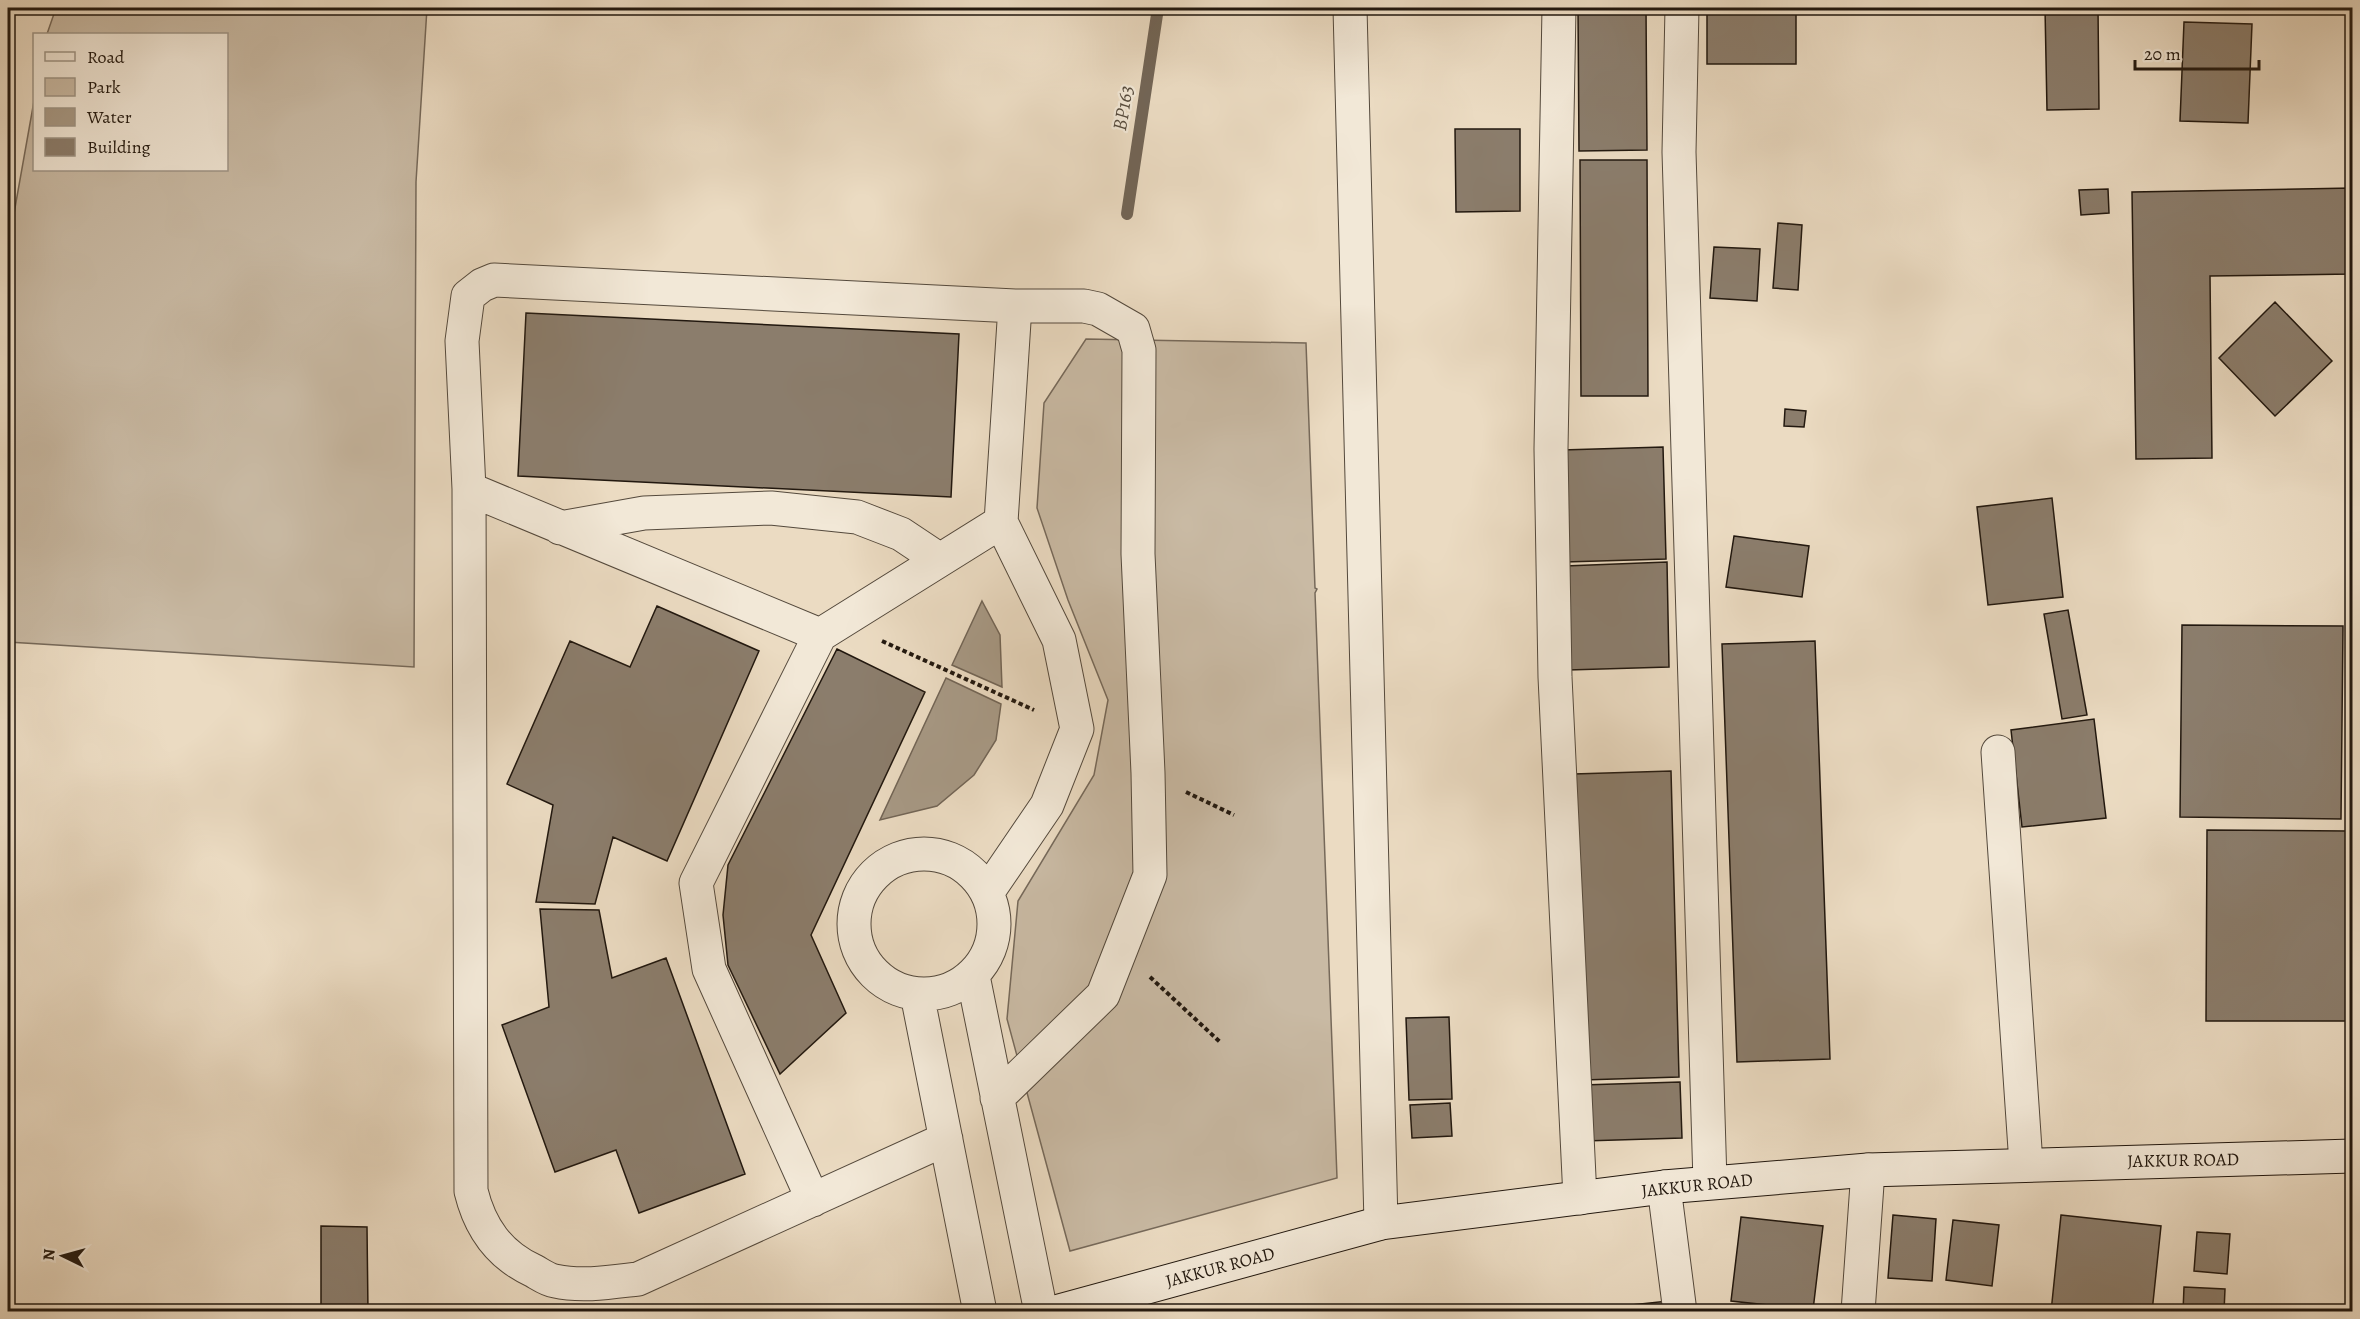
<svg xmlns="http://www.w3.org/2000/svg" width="2360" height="1319" viewBox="0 0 2360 1319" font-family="Alegreya,serif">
<rect width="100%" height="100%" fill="#ebdbc2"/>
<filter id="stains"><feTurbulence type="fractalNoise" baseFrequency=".00333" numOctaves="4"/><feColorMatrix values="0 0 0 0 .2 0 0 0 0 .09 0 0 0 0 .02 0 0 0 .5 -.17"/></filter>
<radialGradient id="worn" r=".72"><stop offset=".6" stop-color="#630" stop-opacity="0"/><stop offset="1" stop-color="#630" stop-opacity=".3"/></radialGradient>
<path fill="#c9baa4" stroke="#76695a" stroke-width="1.5" d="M56 8H427L416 182 414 667 8 642V247L34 101V170H226V34H47Z
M1086 339 1306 343 1315 588 1317 589 1315 593 1337 1178 1070 1251 1007 1019 1018 901 1094 775 1108 700 1068 600 1037 508 1044 403Z"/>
<path fill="#a79985" stroke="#726556" stroke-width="1.5" d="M982 601 1000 635 1002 687 952 665Z
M946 678 1001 704 996 740 974 775 937 806 880 820Z"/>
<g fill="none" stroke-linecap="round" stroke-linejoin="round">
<path stroke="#726556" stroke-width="12" d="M1127 214 1158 8"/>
</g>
<path fill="#8b7d6c" stroke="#22180f" stroke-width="1.5" d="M1578 8H1646L1647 150 1579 151Z
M1707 8H1796V64H1707Z
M2045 8H2098L2099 109 2047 110Z
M2184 22 2252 24 2248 123 2180 121Z
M1455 129H1520V211L1456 212Z
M1580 160H1647L1648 396H1581Z
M2352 188V274L2210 276 2212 458 2136 459 2132 192Z
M2108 189 2109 213 2081 215 2079 190Z
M1778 223 1802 225 1798 290 1773 288Z
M1714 247 1760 249 1757 301 1710 298Z
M2275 302 2332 361 2275 416 2219 358Z
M526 313 959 334 951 497 518 476Z
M1785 409 1806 411 1804 427 1784 426Z
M1663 447 1666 559 1565 562 1562 450Z
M2052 498 2063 597 1988 605 1977 507Z
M1734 536 1809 546 1802 597 1726 587Z
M1667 562 1669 667 1568 670 1565 566Z
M657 606 759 651 667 861 613 837 595 904 536 902 553 805 507 784 570 641 630 667Z
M2068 610 2087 715 2062 719 2044 614Z
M2182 625 2343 626 2341 819 2180 817Z
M1815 641 1830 1059 1737 1062 1722 644Z
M837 649 925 692 811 935 846 1013 780 1074 728 965 723 915 728 865Z
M2094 719 2106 818 2022 827 2011 730Z
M1671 771 1679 1077 1583 1080 1574 774Z
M2207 830 2347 831 2346 1021H2206Z
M540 909 599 910 612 978 666 958 745 1174 639 1213 616 1150 555 1172 502 1025 549 1007Z
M1449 1017 1452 1099 1409 1100 1406 1018Z
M1680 1082 1682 1138 1584 1141 1582 1085Z
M1450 1103 1452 1136 1412 1138 1410 1105Z
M1893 1215 1936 1219 1932 1281 1888 1278Z
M2061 1215 2161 1226 2152 1312H2051Z
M1741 1217 1823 1226 1813 1310 1731 1301Z
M1953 1220 1999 1225 1992 1286 1946 1280Z
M321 1226 367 1227 368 1312H321Z
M2197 1232 2230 1234 2227 1274 2194 1271Z
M2184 1287 2225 1289 2224 1312H2183Z
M1668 1301 1669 1312H1565Z"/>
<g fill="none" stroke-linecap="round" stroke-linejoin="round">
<g stroke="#54493c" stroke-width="35">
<path id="street" d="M1350 8 1381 1223
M1559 8 1551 449 1555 677 1580 1198
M1682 8 1679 152 1710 1182
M469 489 820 635
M560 528 644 513 771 508 857 517 901 534 940 560
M1998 752 2026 1164
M854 924a70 70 0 1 1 140 0a70 70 0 1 1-140 0Z
M973 976 1041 1312
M917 994 980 1312
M997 1098 1103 995 1150 875 1148 773 1138 554 1139 350 1133 329 1098 309 1084 306H1015
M946 1139 638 1279C612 1282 582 1287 555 1281 548 1280 541 1275 534 1271 499 1255 480 1228 471 1191L469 489 462 341 468 296 482 285 494 280 1015 306 1001 522 1059 640 1077 729 1047 805 987 893
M1664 1187 1680 1312
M813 1200 709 969 696 883 820 635 1001 522
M1858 1312 1868 1170"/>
</g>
<g stroke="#22180f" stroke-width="35">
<path id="secondary" d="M1056 1312 1381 1223 1664 1187 1868 1170 2352 1156"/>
</g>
<path stroke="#22180f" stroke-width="4" stroke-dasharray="4.5 3" stroke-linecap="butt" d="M882 641 1034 710
M1186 792 1234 815
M1150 977 1220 1042"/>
<use href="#street" stroke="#f2e8d7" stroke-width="33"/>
<use href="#secondary" stroke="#f2e8d7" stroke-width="33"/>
</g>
<g text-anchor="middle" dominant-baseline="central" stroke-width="4.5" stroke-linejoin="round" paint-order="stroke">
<g font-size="18" fill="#22180f" stroke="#f2e8d7">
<text transform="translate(2183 1160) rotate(-1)">JAKKUR ROAD</text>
<text transform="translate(1697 1185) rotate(-6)">JAKKUR ROAD</text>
<text transform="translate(1220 1267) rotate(-15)">JAKKUR ROAD</text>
</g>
<g font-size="20" font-style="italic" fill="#574c3e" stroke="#f2e8d7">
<text transform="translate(1123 108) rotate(-81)">BP163</text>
</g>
</g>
<rect width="2360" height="1319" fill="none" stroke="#ebdbc2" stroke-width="30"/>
<rect x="9" y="9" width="2342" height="1301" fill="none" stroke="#22180f" stroke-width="3"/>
<rect x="15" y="15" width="2330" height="1289" fill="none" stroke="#22180f" stroke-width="1.5"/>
<rect x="33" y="33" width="195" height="138" fill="#f2e8d7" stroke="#9f9587" stroke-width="1.5"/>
<rect x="45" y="52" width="30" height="9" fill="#f2e8d7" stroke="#9f9587" stroke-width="1.5"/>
<text x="87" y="63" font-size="18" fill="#22180f">Road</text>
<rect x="45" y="78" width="30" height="18" fill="#c9baa4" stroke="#9f9587" stroke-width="1.5"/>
<text x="87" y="93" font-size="18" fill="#22180f">Park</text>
<rect x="45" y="108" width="30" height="18" fill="#a79985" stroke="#9f9587" stroke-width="1.5"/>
<text x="87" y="123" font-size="18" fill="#22180f">Water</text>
<rect x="45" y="138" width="30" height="18" fill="#8b7d6c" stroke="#9f9587" stroke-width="1.5"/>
<text x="87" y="153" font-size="18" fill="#22180f">Building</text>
<g transform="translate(63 1256) rotate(275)" stroke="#f2e8d7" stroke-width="4.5" paint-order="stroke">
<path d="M0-4.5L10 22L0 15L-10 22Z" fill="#22180f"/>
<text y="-9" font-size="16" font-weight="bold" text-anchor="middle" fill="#22180f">N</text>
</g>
<path d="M2135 60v9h124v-9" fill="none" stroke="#22180f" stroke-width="3"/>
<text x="2144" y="60" font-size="18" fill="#22180f" stroke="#f2e8d7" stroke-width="4.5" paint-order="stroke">20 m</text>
<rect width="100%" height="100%" filter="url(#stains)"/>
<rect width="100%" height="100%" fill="url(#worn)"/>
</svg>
